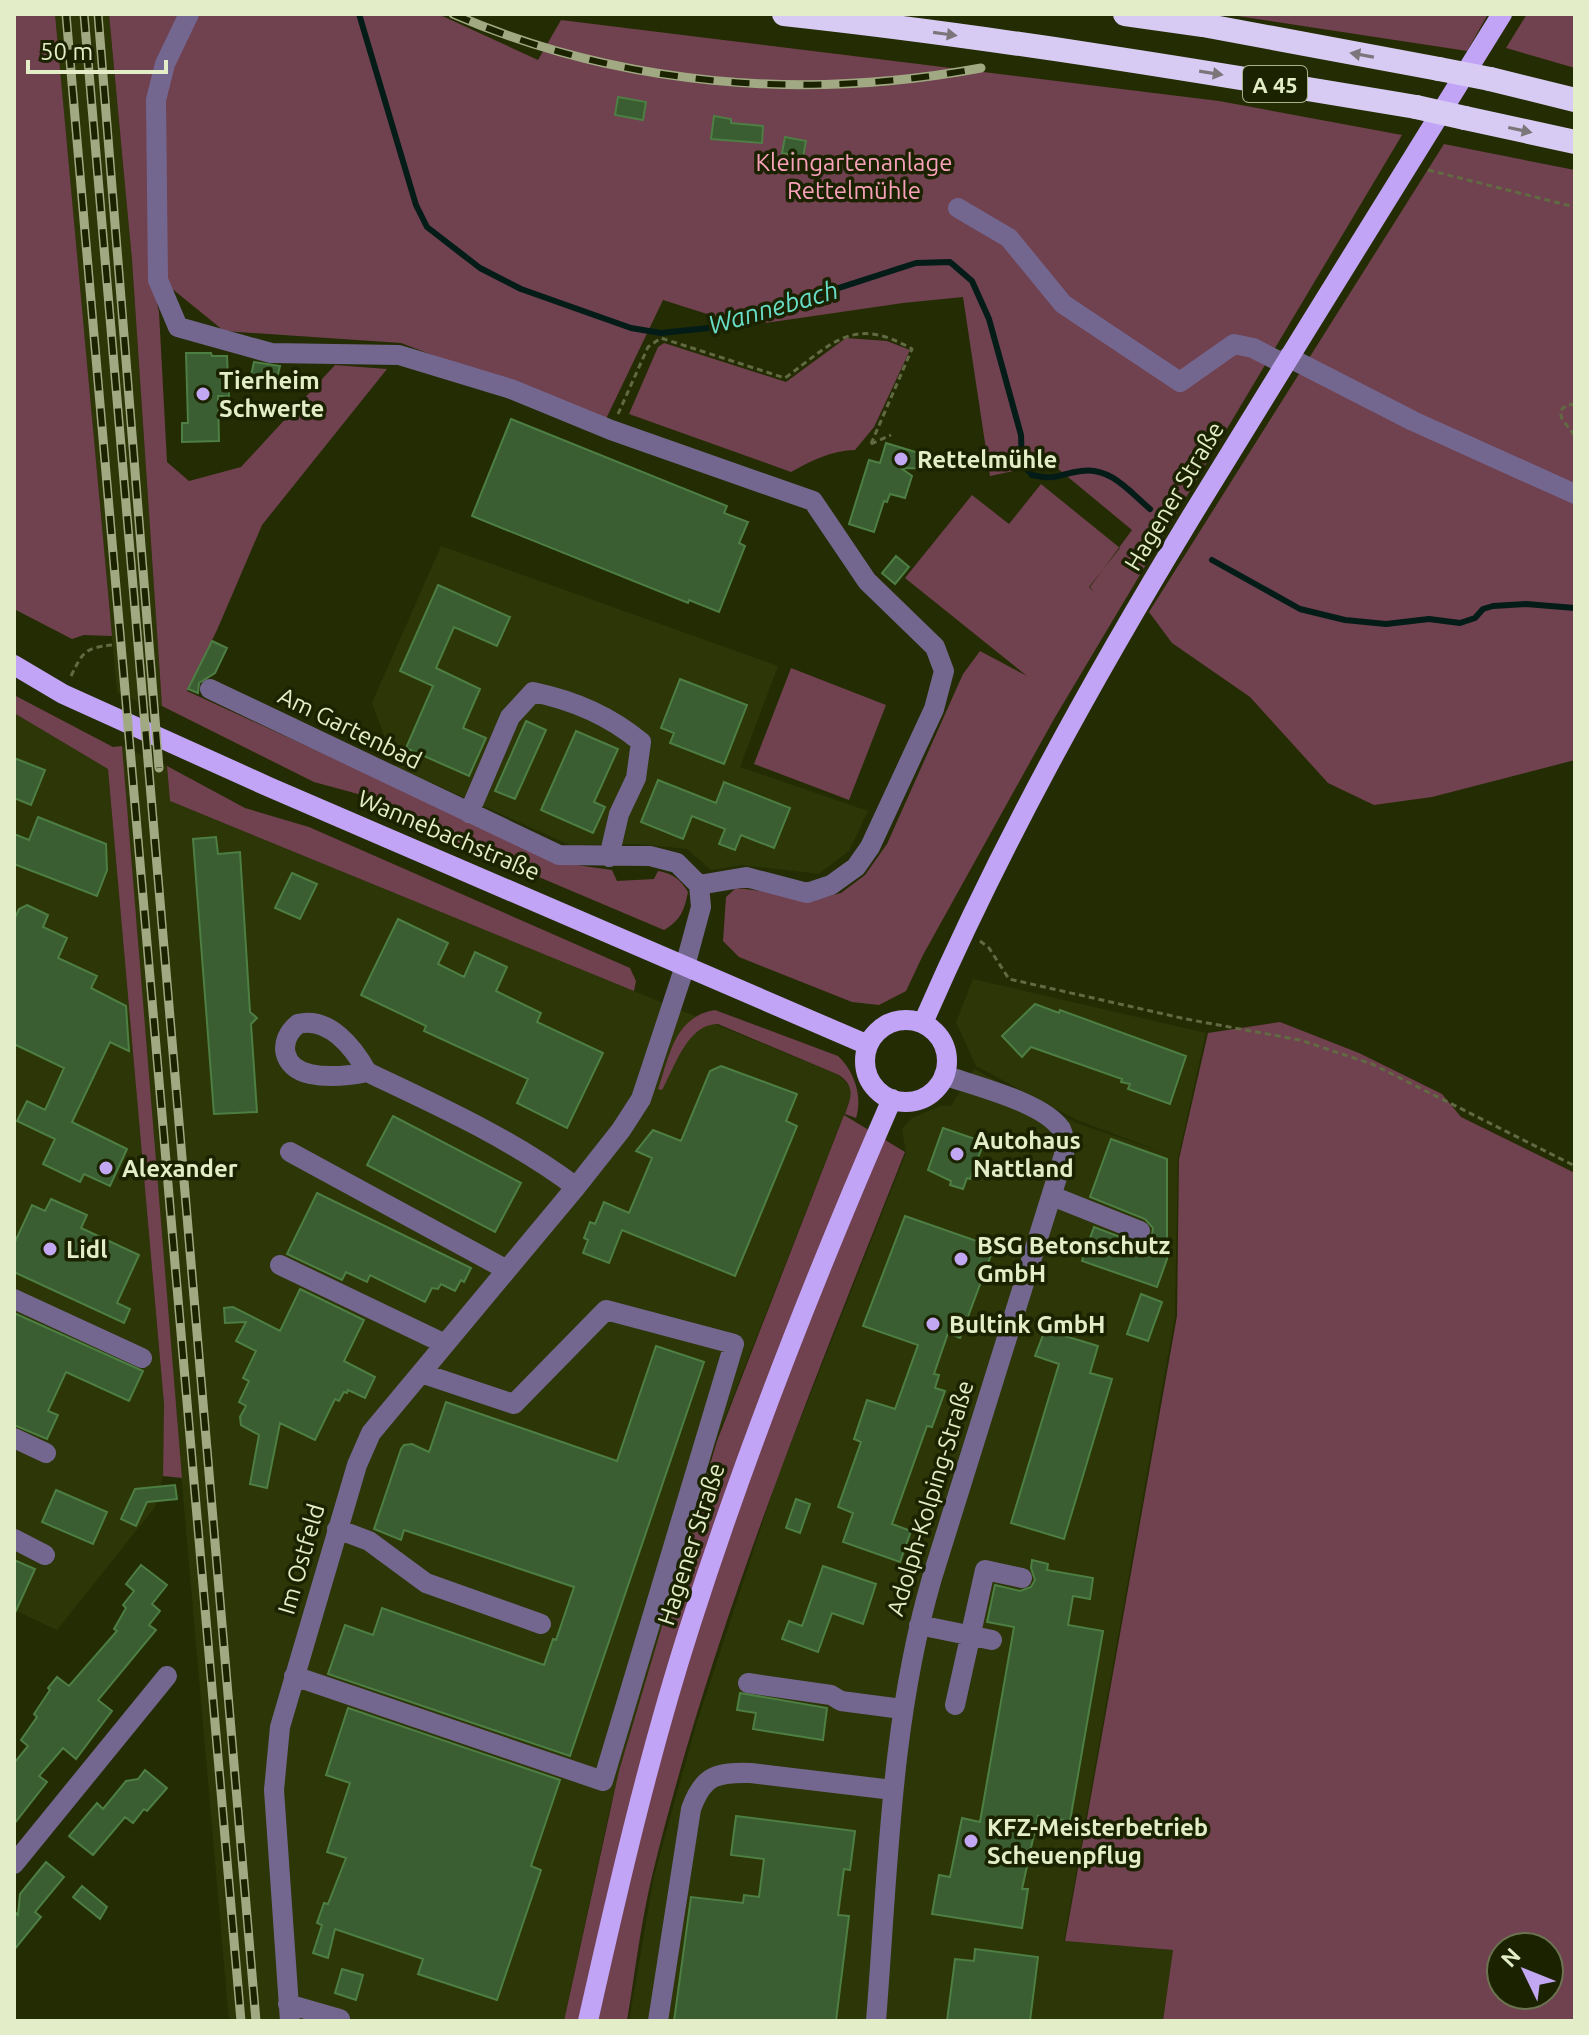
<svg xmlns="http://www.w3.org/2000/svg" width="1589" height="2035" viewBox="0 0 1589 2035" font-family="Ubuntu,sans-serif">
<rect width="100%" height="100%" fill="#242c03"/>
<path fill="#2d3607" d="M55 14H109L132 260 162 706 150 707 117 692Z
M441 546 778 666 740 767 868 811 849 851 819 874 742 865 711 870 687 849 638 844 570 845 396 767 372 703Z
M14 713 108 769 164 1404 163 1476 155 1507 57 1630 14 1610Z
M122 746 167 766 170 801 839 1075 850 1087 852 1094 844 1115 716 1440 609 1813 564 2021H229L158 1209Z
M973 979 1206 1033 1178 1158 1175 1316 1064 1941 1173 1950 1163 2021H629L654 1876 696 1725 778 1476 906 1153 902 1129 912 1118 940 1106H951L974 1069 1076 1123 1162 1152 1077 1120 976 1066 956 1022Z"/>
<path fill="#70414f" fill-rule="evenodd" d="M14 14H55L112 636 84 635 72 639 14 609Z
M109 14H438L538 60 561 20 1219 101 1402 135 1054 719 923 955 906 991 879 1005 852 1002 739 957 723 941 726 897 736 888 821 898 841 893 865 875 887 844 963 674 980 651 1027 676 905 578 972 495 1009 524 1041 484 1120 548 1089 587 1094 592 1090 587 1132 530 1051 463 990 476 963 297 903 303 745 326 663 300 605 421 401 343 224 331 149 270 159 312 167 462 189 481 241 467 335 365 387 369 262 525 217 630 187 691 562 863 612 870 617 881 654 879 658 871C672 873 681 880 688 892 684 911 681 920 664 930L454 841 414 814 380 800 314 782 162 706 132 260Z
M1224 14H1488L1467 51Z
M1527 14H1575V68L1506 48Z
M1444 144 1575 170V760L1432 797 1374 805 1328 783 1250 697 1172 643 1149 612Z
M846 338 887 341 910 350 874 427 855 450C833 450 810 461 791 472L629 414 658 347 664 343 786 382Z
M791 668 886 705 849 800 754 764Z
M14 695 113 747 122 746 182 1478 163 1476 164 1404 108 769 14 713Z
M167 766 245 808 309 827 630 968 636 981 634 991 170 801Z
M715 1010 838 1056C854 1071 863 1096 856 1118L845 1114C851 1097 856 1087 839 1075L718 1024C687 1024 675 1067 662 1090L658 1089C670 1055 674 1017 715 1010Z
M1280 1022 1359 1053 1442 1094 1461 1117 1575 1173V2021H1163L1173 1950 1065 1941 1177 1316 1179 1159 1208 1033ZM1501 1947H1549V1995H1501Z
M844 1115 905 1152C811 1389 714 1624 653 1872 641 1921 635 1972 627 2021H564L619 1771 717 1441Z"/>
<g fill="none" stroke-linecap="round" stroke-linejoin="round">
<path stroke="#041c18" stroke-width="6" d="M359 14 416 205 427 227 480 268 521 289 631 328 661 333 718 327 916 263 950 262 972 281 989 319 1021 435 1022 463 1032 475C1059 481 1057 474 1081 471 1110 466 1130 492 1150 509
M1212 560 1300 609 1345 620 1386 624 1429 619 1460 623 1475 618 1483 609 1493 606 1526 604 1575 608"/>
</g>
<path fill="#3a5e32" stroke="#4d7e43" stroke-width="2" d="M618 97 646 102 643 120 615 115Z
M714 116 731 119V123L763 126 762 143 711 139Z
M785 137 806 141 803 157 782 153Z
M186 353H211L212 356H227L229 396H218L219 441 182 442V423H188Z
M254 362 280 366 274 390 249 385Z
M511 419 727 506 724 513 748 522 739 543 745 546 719 612 689 600 688 603 472 516Z
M886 443 922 454 942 455 941 469 901 468 912 476 905 498 890 494 887 502 884 501 874 532 849 524 869 460 880 463Z
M896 556 909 567 895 584 882 573Z
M438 585 510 617 497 646 454 627 436 668 480 689 463 728 486 738 469 776 406 748 433 686 400 671Z
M212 641 227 648 215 673 199 683 198 693 188 689Z
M680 679 747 705 724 764 670 743 674 733 661 728Z
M526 721 546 730 515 799 495 791Z
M576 731 618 749 594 802 605 807 593 833 541 810Z
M14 758 45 770 31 805 14 798Z
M658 780 716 803 724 782 790 808 774 848 741 835 735 850 719 844 725 829 692 816 683 839 641 822Z
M38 817 106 844 107 870 97 896 14 864V834L29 840Z
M216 837 218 854 240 852 250 1012 257 1018 251 1024 257 1112 214 1114 193 839Z
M292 873 317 884 300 919 275 908Z
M27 905 48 915 43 927 67 938 58 958 97 976 91 988 126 1006 129 1051 110 1042 72 1122 127 1149 110 1186 84 1174 80 1182 43 1164 55 1139 17 1121 27 1101 45 1110 64 1068 14 1044V920L19 909Z
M398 919 448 943 438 964 464 977 475 952 507 967 496 991 541 1013 537 1022 603 1053 567 1128 517 1103 528 1079 424 1031 426 1026 361 995Z
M1035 1004 1059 1013 1060 1010 1186 1056 1170 1104 1128 1089 1130 1084 1121 1082 1122 1079 1031 1047 1022 1057 1002 1036Z
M721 1066 797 1094 786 1121 797 1126 735 1276 622 1230 609 1263 583 1253 588 1240 584 1238 590 1222 595 1224 604 1202 629 1213 652 1158 636 1151 653 1130 681 1141 710 1071Z
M393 1116 521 1183 495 1232 367 1165Z
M943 1128 984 1142 970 1179 967 1178 963 1189 950 1185 951 1181 928 1170Z
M1111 1139 1167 1159V1259L1157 1287 1082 1261 1094 1227 1136 1243 1147 1242 1152 1235 1153 1228 1145 1219 1090 1197Z
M317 1193 471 1268 464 1282 461 1280 455 1291 441 1284 438 1289 432 1288 425 1302 370 1275 367 1282 346 1272 342 1280 287 1254Z
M51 1199 87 1215 81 1228 139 1255 117 1303 130 1309 124 1323 14 1272V1244L32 1205 45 1211Z
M905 1216 994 1247 960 1338 948 1333 934 1374 939 1375 935 1388 945 1391 932 1427 927 1426 892 1524 911 1531 900 1562 843 1542 853 1513 838 1507 861 1442 854 1439 867 1400 895 1409 918 1345 863 1326Z
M300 1289 364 1320 344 1361 375 1377 365 1398 348 1390 347 1393 344 1392 339 1401 335 1399 315 1440 280 1423 267 1488 250 1484 259 1435 241 1425 240 1417 246 1406 239 1402 249 1381 243 1378 256 1351 236 1341 246 1322 225 1323 224 1308 233 1307 280 1331Z
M1141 1294 1162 1302 1148 1341 1127 1334Z
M14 1313 143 1371 129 1401 66 1372 48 1411 58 1415 47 1439 14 1425Z
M1045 1330 1098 1346 1090 1373 1112 1379 1064 1539 1011 1523 1059 1364 1035 1356Z
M656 1346 704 1362 570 1756 328 1674 345 1625 373 1635 382 1608 544 1665 553 1639 556 1640 574 1587 404 1530 401 1540 374 1529 401 1449 404 1445 412 1444 429 1452 446 1402 617 1461Z
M175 1485 177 1499 147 1502 136 1526 121 1519 135 1489Z
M56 1490 107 1512 93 1544 42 1522Z
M796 1499 810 1504 800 1533 786 1528Z
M14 1560 35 1569 14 1615Z
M1032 1560 1048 1564 1047 1570 1093 1578 1090 1599 1073 1596 1068 1625 1103 1631 1070 1821 1038 1816 1022 1889H1028L1022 1928 932 1914 939 1875 950 1877 962 1818 980 1822 1014 1627 987 1622 995 1585 1020 1591 1031 1587 1035 1580 1031 1568Z
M141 1565 167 1585 152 1604 160 1611 149 1625 156 1630 98 1700 112 1711 76 1759 63 1748 39 1776 47 1782 14 1824V1763L28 1746 21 1740 37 1717 34 1714 50 1690 48 1688 57 1677 69 1686 117 1631 114 1629 126 1608 123 1605 134 1591 126 1584Z
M823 1566 876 1584 863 1624 832 1613 818 1652 782 1639 789 1621 802 1626Z
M740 1693 827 1708 823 1740 753 1729 756 1713 737 1710Z
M348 1708 560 1780 531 1866 541 1870 497 2000 418 1974 423 1959 335 1929 328 1958 313 1953 322 1925 317 1923 324 1903 328 1904 346 1858 327 1852 350 1783 326 1775Z
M145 1770 167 1788 147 1811 144 1809 133 1823 125 1817 93 1855 69 1836 97 1803 103 1809 126 1781 138 1779Z
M736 1816 855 1831 850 1870 844 1869 838 1915 849 1916 836 2021H674L691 1897 743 1903 744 1895 759 1897 764 1859 731 1855Z
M46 1862 64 1877 35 1912 41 1917 14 1950V1911L18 1915 20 1894Z
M82 1886 107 1907 100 1919 73 1897Z
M975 1949 1038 1957 1030 2021H947L955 1959 974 1961Z
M342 1969 363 1975 356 2000 335 1993Z"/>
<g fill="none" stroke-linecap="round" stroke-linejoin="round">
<path stroke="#616a42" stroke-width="3" stroke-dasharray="6 4" stroke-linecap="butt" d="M1428 170 1575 207
M1575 404 1567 405 1560 411 1562 419 1575 436
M618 414 648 347 661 338 785 378C833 343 853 315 912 349L871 444
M871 444 891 435
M71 676C83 652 84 648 112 645
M980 941 989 948 1009 979 1186 1019 1300 1040 1372 1064 1575 1166"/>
<path stroke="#74678f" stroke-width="20" d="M189 14 165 64 156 100 158 280 178 327 271 353 399 355 511 389 611 430 813 501 867 581 935 647 944 671 934 709 870 847 856 867 831 885 807 893 746 877 699 885
M958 208 1009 238 1063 304 1180 382 1234 344 1253 348 1284 364
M1288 357 1413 421 1575 494
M210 689 559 855 650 856 677 863 699 885 701 907 685 966 641 1099 621 1130 576 1187
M469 813 510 717 533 692C572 700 610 716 641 742L636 778 619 814 609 857
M290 1152 507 1270
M1052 1196 1140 1231
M280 1265 445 1344
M14 1299 142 1358
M14 1438 46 1453
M337 1529 369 1541 426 1583 541 1624
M14 1539 45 1555
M919 1625 992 1640
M294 1676 603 1781 734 1344 606 1310 514 1404 421 1373
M748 1683 831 1695 841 1701 902 1709
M955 1705 985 1570 1022 1578
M14 1864 167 1676
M288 2004 340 2019
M290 2021 274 1790 280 1727 357 1465 371 1433 576 1187C512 1139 439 1106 367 1072 348 1076 329 1078 310 1074 282 1068 277 1041 298 1024 329 1016 354 1048 367 1072
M658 2021 691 1809C703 1775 717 1772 751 1773L893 1790
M876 2021C888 1872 890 1722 932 1578L1064 1155C1064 1146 1065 1137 1061 1129 1043 1102 974 1086 944 1075"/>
<path stroke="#c2a4f7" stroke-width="20" d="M14 665 63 694 269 787 868 1045
M865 1061a41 41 0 1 1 82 0a41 41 0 1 1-82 0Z
M923 1023C1000 846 1091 682 1191 517 1294 349 1398 181 1502 14
M588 2021C618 1888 649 1753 691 1623 748 1445 817 1271 892 1099"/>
<path stroke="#d8cbf3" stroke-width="24" d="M784 14C996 37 1206 72 1416 107
M1125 14 1203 25 1439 69
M1490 79 1575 100
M1465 118 1575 142"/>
<g stroke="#a0a982" stroke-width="9">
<path id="rail" d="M66 14 241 2021
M84 14 256 2021
M98 14 159 768
M453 14C619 86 804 101 981 68"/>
</g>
<use href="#rail" stroke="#1b2200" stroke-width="6" stroke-dasharray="18" stroke-linecap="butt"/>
<path stroke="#d8cbf3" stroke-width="24" d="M1439 69 1490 79
M1416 107 1465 118"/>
</g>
<defs><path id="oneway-solid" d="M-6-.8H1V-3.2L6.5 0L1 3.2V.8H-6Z" transform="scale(2)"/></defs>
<g fill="#7a767a">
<use href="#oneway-solid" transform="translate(945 34) rotate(8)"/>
<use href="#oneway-solid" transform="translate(1362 55) rotate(-170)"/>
<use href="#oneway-solid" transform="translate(1211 73) rotate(9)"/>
<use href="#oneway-solid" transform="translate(1520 130) rotate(12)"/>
</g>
<g fill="#c2a8f2" stroke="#1b2200" stroke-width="3">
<circle cx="203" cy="394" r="8"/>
<circle cx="901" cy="459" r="8"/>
<circle cx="957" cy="1154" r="8"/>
<circle cx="106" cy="1168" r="8"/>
<circle cx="50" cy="1249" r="8"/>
<circle cx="961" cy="1259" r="8"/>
<circle cx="933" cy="1324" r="8"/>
<circle cx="971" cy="1841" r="8"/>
</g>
<g text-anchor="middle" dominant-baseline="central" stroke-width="7" stroke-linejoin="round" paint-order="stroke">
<rect fill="#1b2200" stroke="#a7b08b" stroke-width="2" x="1243" y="66" width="64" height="36" rx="6"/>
<g font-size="22" font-weight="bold" fill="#e3edc7">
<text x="1275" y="84">A 45</text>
</g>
<g font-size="24" fill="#faa1bc" stroke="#1b2200">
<text x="854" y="162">Kleingartenanlage<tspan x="854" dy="28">Rettelmühle</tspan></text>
</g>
<g font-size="24" font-weight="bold" fill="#e3edc7" stroke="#1b2200" text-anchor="start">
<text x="219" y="380">Tierheim<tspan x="219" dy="28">Schwerte</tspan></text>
<text x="917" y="459">Rettelmühle</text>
<text x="973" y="1140">Autohaus<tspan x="973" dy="28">Nattland</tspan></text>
<text x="122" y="1168">Alexander</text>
<text x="977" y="1245">BSG Betonschutz<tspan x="977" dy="28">GmbH</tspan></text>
<text x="66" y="1249">Lidl</text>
<text x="949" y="1324">Bultink GmbH</text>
<text x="987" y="1827">KFZ-Meisterbetrieb<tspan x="987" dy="28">Scheuenpflug</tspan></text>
</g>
<g font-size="24" fill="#e3edc7" stroke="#1b2200">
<text transform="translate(1174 496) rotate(-59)">Hagener Straße</text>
<text transform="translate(350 728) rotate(26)">Am Gartenbad</text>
<text transform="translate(449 835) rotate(23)">Wannebachstraße</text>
<text transform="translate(930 1498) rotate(-73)">Adolph-Kolping-Straße</text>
<text transform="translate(691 1544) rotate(-72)">Hagener Straße</text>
<text transform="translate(301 1559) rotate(-74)">Im Ostfeld</text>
</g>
<g font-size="26" font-style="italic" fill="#68ddc8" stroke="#1b2200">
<text transform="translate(773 307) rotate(-16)">Wannebach</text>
</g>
</g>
<rect width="1589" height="2035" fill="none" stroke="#e3edc7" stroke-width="32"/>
<g transform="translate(1525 1971) rotate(313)"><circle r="38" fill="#1b2200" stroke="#6b7350" stroke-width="2"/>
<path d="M0-6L14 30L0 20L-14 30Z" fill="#c2a8f2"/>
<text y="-12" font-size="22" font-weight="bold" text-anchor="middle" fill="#e3edc7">N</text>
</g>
<path d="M28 60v12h138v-12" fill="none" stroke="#e3edc7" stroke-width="4"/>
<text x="40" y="60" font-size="24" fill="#e3edc7" stroke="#1b2200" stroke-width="6" paint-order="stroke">50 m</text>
</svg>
